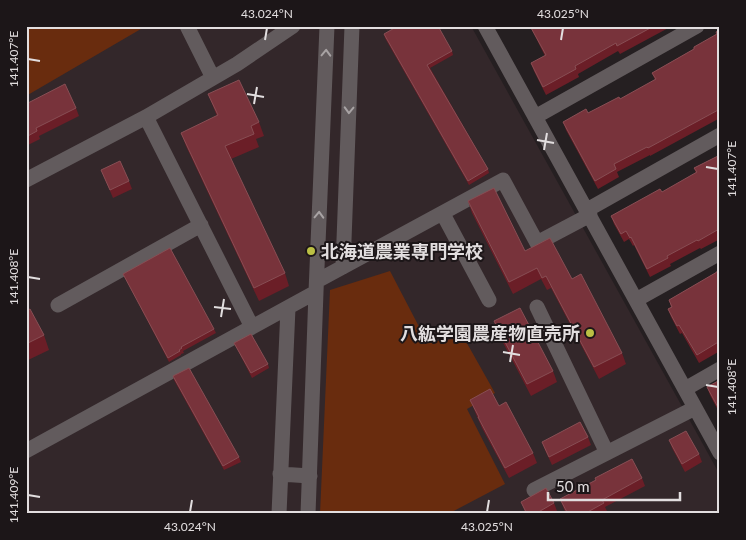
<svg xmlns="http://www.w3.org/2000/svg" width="746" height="540" viewBox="0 0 746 540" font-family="Lato,'Noto Sans JP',sans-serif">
<rect width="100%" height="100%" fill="#251f21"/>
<path fill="#33272a" d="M26 26H471L720 475V514H26Z"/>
<path fill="#692c0e" d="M26 26H146L26 96Z
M390 271 427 342 464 338 495 393 467 409 505 484 448 514H320L330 290Z"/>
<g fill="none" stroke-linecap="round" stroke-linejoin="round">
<path stroke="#625b5d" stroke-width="15" d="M187 26 213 78
M485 26 720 453
M146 117 252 327
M535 117 697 26
M26 180 146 117 237 64 293 26
M587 210 720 135
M443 214 489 300
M343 267 352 26
M317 281 503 180 537 243 590 215
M636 300 720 253
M58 305 201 225
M537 307 607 453
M685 389 720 369
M26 451 316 292 327 26
M280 474 310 476
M534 490 695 408
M279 514 288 308
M308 514 316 292"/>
</g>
<path fill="#6b1e27" d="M530 26H672L620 54 618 51 578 74 579 77 546 95 534 71 531 63 545 56Z
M720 30V118L650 156V155L617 172 619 177 598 189 566 130 563 122 588 113 620 99 655 80 652 73 694 49 717 34Z
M384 34 452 51 453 55 430 68 488 169 489 173 469 185 385 38Z
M208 94 259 122 264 136 256 139 259 147 231 159 285 273 289 286 259 301 186 146 181 133 217 116Z
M26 104 76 108 79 116 39 136 40 139 26 146Z
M720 155V239L701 249 700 248 670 264 671 266 650 277 634 245 633 246 629 239 624 242 614 224 611 216 662 192 696 173 694 168Z
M101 170 129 181 132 189 113 198Z
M468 201 525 251 622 353 626 364 599 379 551 288 547 290 541 279 513 294 472 213Z
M720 270V351L699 363 682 333 680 334 671 317 668 309 671 307 669 300 717 272Z
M123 274 214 329 216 333 183 351 184 353 181 354V355L169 362Z
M26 311 44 335 49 350 26 361Z
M494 321 553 371 557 382 531 396 498 333Z
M234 343 268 364 269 368 252 378Z
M173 376 239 457 241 462 224 470 174 380Z
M720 380V414L710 395 707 387Z
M470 400 499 406 533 453 537 463 509 478 482 428Z
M588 437 591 445 552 465 545 450 542 442Z
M669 440 699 454 702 462 685 472 672 448Z
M642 478 645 486 605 507 607 511 602 514H566L560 499 596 480Z
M521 502 554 503 557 511 552 514H526Z"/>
<path fill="#78333b" stroke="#884e54" d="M398 26H438L452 51 427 65 488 169 468 181 384 34Z
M530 26H654L617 46 616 43 575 66 576 69 543 87 531 63 546 55Z
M720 30V109L648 148 647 147 614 164 616 169 595 181 563 122 586 109 588 113 619 97 620 99 656 79 652 73 694 49V47L717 34 716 32Z
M239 80 259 122 251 126 254 134 225 146 285 273 254 288 181 133 218 115 208 94Z
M65 84 76 108 36 128 37 131 26 137V104Z
M720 155V227L718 228 719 229 698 241 697 240 667 256 668 258 647 269 631 237 630 238 626 231 621 234 611 216 660 189 662 192 697 172 694 168Z
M120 161 129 181 110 190 101 170Z
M494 188 525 251 550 238 572 279 581 274 622 353 594 367 546 276 542 278 537 268 509 282 468 201Z
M170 248 214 329 181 347 182 348 179 350 180 351 168 358 123 274Z
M720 270V341L697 355 679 325 677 326 668 309 672 307 669 300 717 272V271Z
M520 308 553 371 527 384 494 321Z
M30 309 44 335 26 344V311Z
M251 334 268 364 251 373 234 343Z
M189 368 239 457 223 466 173 376Z
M720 380V411L707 387Z
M490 389 499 406 506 402 533 453 505 468 478 417H479L470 400Z
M580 422 588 437 549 457 542 442Z
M686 431 699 454 682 464 669 440Z
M632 459 642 478 602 500 604 503 584 514H568L560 499 596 480 595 478Z
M546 488 554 503 535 514H527L521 502Z"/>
<defs><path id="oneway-chevron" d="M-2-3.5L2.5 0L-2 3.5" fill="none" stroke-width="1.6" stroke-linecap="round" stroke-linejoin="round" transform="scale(1.25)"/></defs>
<g stroke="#a8a3a4">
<use href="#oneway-chevron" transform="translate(326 53) rotate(-88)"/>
<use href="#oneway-chevron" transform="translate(349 110) rotate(92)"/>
<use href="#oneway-chevron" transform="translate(319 215) rotate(-88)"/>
</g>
<path fill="none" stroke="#e2dedf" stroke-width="2" d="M265 40 267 28M561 40 563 28M28 59 40 61M247 94 264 97M254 104 257 87M537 140 554 143M544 150 547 133M706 167 718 169M28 277 40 279M214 307 231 309M221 317 224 299M503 352 520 355M510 362 513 345M706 385 718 387M28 495 40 497M190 512 192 500M487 512 489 500"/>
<g fill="#bbc044" stroke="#1c1618" stroke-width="2">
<circle cx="311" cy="251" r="5"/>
<circle cx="590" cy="333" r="5"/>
</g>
<g text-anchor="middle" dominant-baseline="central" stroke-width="4" stroke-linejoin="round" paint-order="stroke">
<g font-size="18" font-weight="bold" fill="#e2dedf" stroke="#1c1618" text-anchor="start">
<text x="321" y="251">北海道農業専門学校</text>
<text x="580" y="333" text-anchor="end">八紘学園農産物直売所</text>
</g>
</g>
<rect width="746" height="540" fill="none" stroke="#1c1618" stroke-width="55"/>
<path d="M548 492v8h132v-8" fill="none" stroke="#e2dedf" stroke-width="2.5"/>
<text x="556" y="492" font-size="15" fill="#e2dedf" stroke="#1c1618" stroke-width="4" paint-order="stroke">50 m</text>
<rect x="28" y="28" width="690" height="484" fill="none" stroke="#e2dedf" stroke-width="2"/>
<g font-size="12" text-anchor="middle" fill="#e2dedf">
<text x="267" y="18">43.024°N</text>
<text x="563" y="18">43.025°N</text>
<text transform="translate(14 59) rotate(-90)" y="4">141.407°E</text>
<text transform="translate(732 169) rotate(-90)" y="4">141.407°E</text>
<text transform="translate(14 277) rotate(-90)" y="4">141.408°E</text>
<text transform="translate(732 387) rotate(-90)" y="4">141.408°E</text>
<text transform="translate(14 495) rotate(-90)" y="4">141.409°E</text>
<text x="190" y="531">43.024°N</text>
<text x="487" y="531">43.025°N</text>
</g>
</svg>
